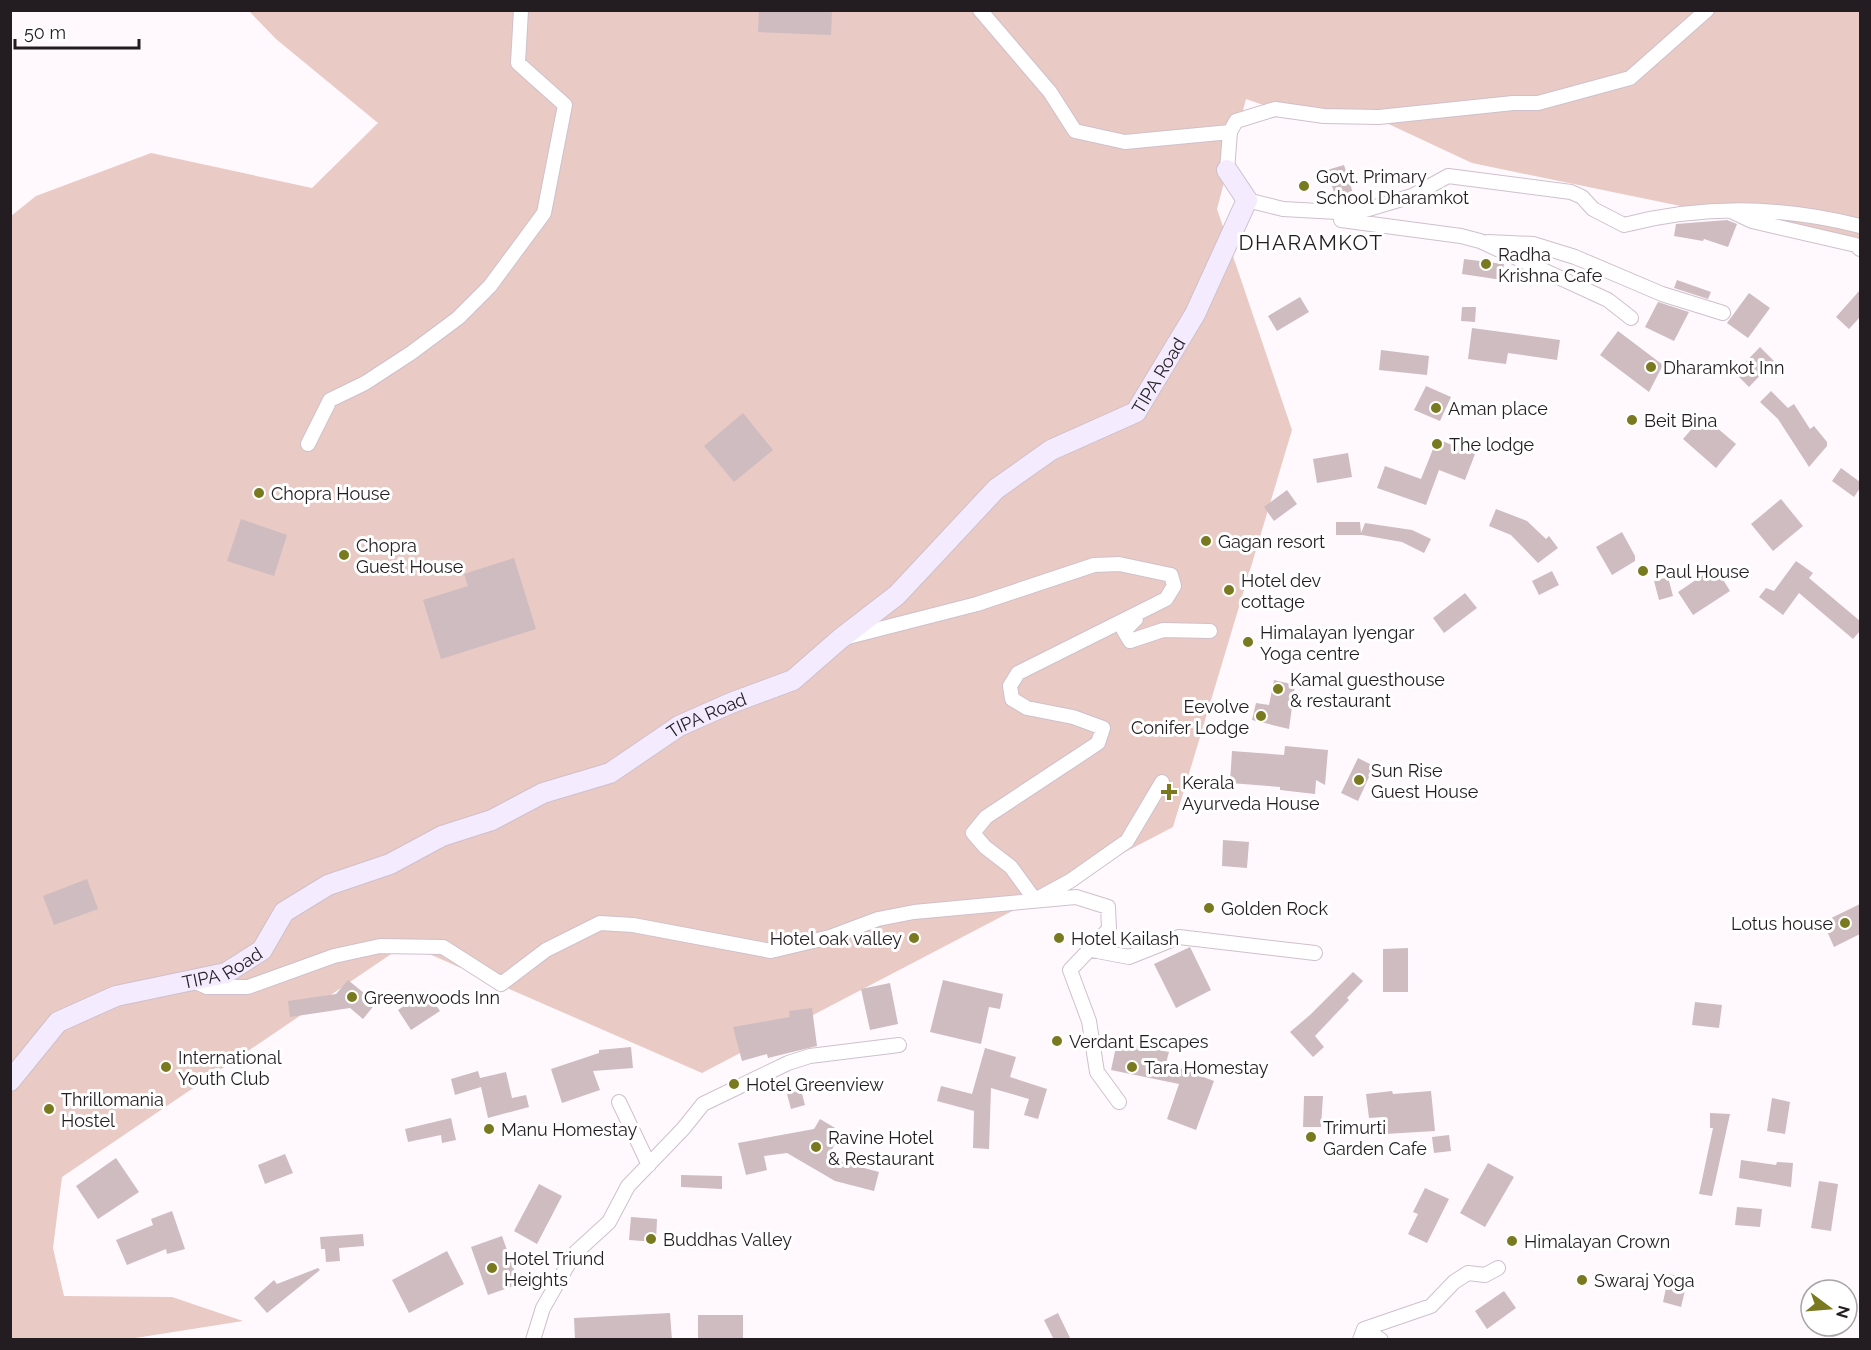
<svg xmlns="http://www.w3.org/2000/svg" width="1871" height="1350" viewBox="0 0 1871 1350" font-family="Raleway,sans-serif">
<rect width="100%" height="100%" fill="#fff9fe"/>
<path fill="#e9cac5" d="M249 11H1860V243L1472 163 1382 121 1275 109 1246 99 1217 209 1292 430 1173 827 702 1073 406 944 62 1177 53 1248 64 1296 172 1297 243 1321 129 1339 11 1340V216L36 196 151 153 312 188 378 123 276 39Z"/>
<path fill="#cebcc0" d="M759 10H832L831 35 758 32Z
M1344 165 1354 196 1337 202 1327 170Z
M1727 220 1737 224 1728 247 1704 239 1703 241 1674 236 1676 224Z
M1464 259 1504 264 1502 280 1462 274Z
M1677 280 1711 292 1708 299 1674 288Z
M1860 290V317L1849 329 1836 317Z
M1749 293 1770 308 1748 338 1727 323Z
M1300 297 1309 312 1277 331 1268 316Z
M1658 302 1689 312 1674 341 1645 327Z
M1462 307H1476L1475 322 1461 321Z
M1472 328 1560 340 1557 360 1508 353 1506 364 1468 359Z
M1618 331 1663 365 1649 392 1600 355Z
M1760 347 1774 361 1749 387 1735 373Z
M1381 350 1429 356 1427 375 1379 370Z
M1426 386 1451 397 1440 421 1414 410Z
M1771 391 1788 408 1794 404 1810 429 1814 426 1827 442V446L1809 467 1778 419 1760 402Z
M743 413 773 450 734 482 704 446Z
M1703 416 1736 444 1716 468 1683 439Z
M1437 439 1475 454 1465 480 1439 470 1426 505 1377 488 1385 466 1421 479Z
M1348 453 1352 477 1317 483 1313 459Z
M1841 468 1860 482V488L1854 497 1832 481Z
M1287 490 1297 504 1274 521 1264 507Z
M1781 499 1803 526 1773 551 1751 524Z
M1496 509 1527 521 1546 539 1549 536 1558 548 1538 563 1511 535 1489 526Z
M241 519 287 535 274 576 227 561Z
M1336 522H1360L1361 533 1365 523 1412 530 1431 539 1424 553 1402 542 1362 535H1336Z
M1622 532 1635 556V561L1612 575 1596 547Z
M514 558 536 629 441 659 423 600 468 586 464 574Z
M1796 561 1813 573 1809 578 1860 621V631L1853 639 1799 593 1783 615 1759 597 1766 588 1774 591Z
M1715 567 1730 591 1693 615 1678 592Z
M1552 571 1559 585 1539 595 1532 581Z
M1668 577 1673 596 1659 600 1654 581Z
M1465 593 1477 608 1444 633 1433 618Z
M1274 680 1295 685 1289 729 1252 720 1256 703 1269 705Z
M1285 746 1328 750 1325 785 1316 780 1315 794 1280 790V787L1230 783 1232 751 1284 755Z
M1358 758 1374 766 1358 801 1341 793Z
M1223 840 1249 842 1247 868 1222 866Z
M87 879 98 909 54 925 43 896Z
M1860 904V934L1834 947 1823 922Z
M1190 947 1211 990 1176 1008 1154 964Z
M1408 948V992H1383V949Z
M1353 972 1363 981 1347 998 1349 1000 1315 1036 1324 1047 1313 1057 1290 1032 1310 1015Z
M348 980 376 1003 363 1019 350 1008 290 1017 288 1001 336 994Z
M943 980 1003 994 1000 1009 989 1007 981 1044 930 1032Z
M890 983 898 1024 870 1030 861 989Z
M426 991 440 1011 411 1030 398 1010Z
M1695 1002 1722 1005 1719 1028 1692 1025Z
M812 1008 817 1046 768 1058 767 1054 742 1061 733 1027 790 1017 789 1011Z
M1117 1042 1169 1052 1166 1063 1214 1081 1196 1130 1167 1119 1179 1084 1111 1070Z
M631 1047 633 1068 593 1071 600 1090 562 1103 551 1069 599 1053V1050Z
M985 1048 1016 1057 1010 1077 1047 1089 1038 1119 1024 1115 1029 1099 991 1088 989 1149 973 1148 974 1111 937 1101 941 1086 972 1094Z
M478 1071 480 1078 506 1072 512 1098 526 1095 529 1107 488 1118 481 1087 455 1095 451 1079Z
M801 1090 805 1105 791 1109 787 1094Z
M1392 1091 1393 1094 1431 1091 1435 1131 1385 1134 1384 1117 1369 1118 1366 1094Z
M1304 1096H1323L1321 1127H1303Z
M1772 1098 1790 1102 1785 1134 1767 1131Z
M1710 1113 1730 1114 1712 1196 1699 1194 1713 1128H1710Z
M451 1118 456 1140 442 1143 441 1135 408 1142 405 1129Z
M820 1119 842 1132 827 1158 879 1172 874 1191 835 1181 787 1153 764 1156 767 1170 746 1175 738 1143 814 1129Z
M1449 1135 1451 1151 1434 1153 1432 1137Z
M285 1154 293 1173 265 1184 258 1165Z
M116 1158 139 1192 98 1219 76 1186Z
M1741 1160 1776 1165 1777 1162 1793 1163 1791 1187 1739 1178Z
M1488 1163 1514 1177 1485 1227 1460 1213Z
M681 1175 722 1176V1189L681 1187Z
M1819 1181 1838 1184 1831 1231 1811 1228Z
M539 1184 562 1196 537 1244 514 1231Z
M1425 1188 1449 1199 1427 1243 1408 1234 1418 1214 1413 1212Z
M1737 1207 1762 1209 1760 1227 1735 1225Z
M172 1211 185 1249 167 1254 166 1249 127 1265 116 1240 153 1225 151 1219Z
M631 1217 657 1219 656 1242 629 1240Z
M363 1234 364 1246 339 1248 340 1261 326 1262 325 1249H321L320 1237Z
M502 1236 519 1284 488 1295 471 1247Z
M447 1251 464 1284 409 1313 392 1280Z
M318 1268 320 1270 267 1313 254 1298 274 1280 277 1284Z
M1669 1274 1688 1278 1681 1307 1663 1302Z
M1504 1291 1516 1308 1487 1329 1475 1311Z
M670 1313 672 1340H575L574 1318Z
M1058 1313 1071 1340H1054L1044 1320Z
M698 1315H743V1340H698Z"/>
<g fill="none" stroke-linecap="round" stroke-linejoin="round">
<g stroke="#cfc0cb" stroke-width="16">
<path id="street" d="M980 10 1050 92 1075 131 1125 142 1230 132
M1227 170 1230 132 1236 121 1275 109 1324 116 1379 117 1513 103H1538L1630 78 1707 10
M1247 200 1283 209 1355 213 1412 196 1448 176 1571 192 1582 197 1593 209 1624 225C1702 205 1782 206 1860 226
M1733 212 1752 221 1856 245 1860 249
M1341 220 1461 236 1480 241 1608 300 1631 318
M1488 242 1533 244 1575 257 1662 294 1723 313
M308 444 330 400 365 383 411 353 458 318 490 286 544 213 565 105 518 63 521 10
M1136 619 1124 631 1130 641 1163 630 1210 631
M848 637 977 604 1094 565 1119 564 1171 575 1174 586 1166 599 1018 673 1010 686 1012 699 1027 708 1073 717 1103 728 1098 743 986 817 973 833 985 847 1011 867 1035 900 1070 881 1127 841 1162 782
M1092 950 1129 957 1179 937 1315 953
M191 980 207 987H248L334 956 380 946 443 947 501 984 546 950 600 923 633 925 771 951 830 937 878 919 914 912 1076 897 1108 907 1109 929 1070 970 1089 1021 1097 1072 1119 1102
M619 1102 649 1165
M1364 1329 1431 1306 1454 1282 1468 1273 1485 1275 1498 1268
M533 1340 543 1308 574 1254 609 1222 628 1186 683 1129 703 1104 788 1063 810 1056 899 1045
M1360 1340 1364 1329 1381 1340"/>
</g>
<g stroke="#cfc0cb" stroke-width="22">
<g id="secondary">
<path id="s1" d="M10 1081 58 1022 116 996 226 973 262 950 284 912 328 885 390 864 442 836 492 820 543 793 610 773 679 726 731 703 793 680 840 639 897 595 996 489 1051 450 1136 412 1195 314 1247 200 1227 170"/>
</g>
</g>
<use href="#street" stroke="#fff" stroke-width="14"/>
<use href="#secondary" stroke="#f4ebfe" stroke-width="20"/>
</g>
<g fill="#79791f" stroke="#fff" stroke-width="2">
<circle cx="1304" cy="186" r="6"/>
<circle cx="1486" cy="264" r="6"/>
<circle cx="1651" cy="367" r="6"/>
<circle cx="1436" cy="408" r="6"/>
<circle cx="1632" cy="420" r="6"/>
<circle cx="1437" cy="444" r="6"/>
<circle cx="259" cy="493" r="6"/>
<circle cx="1206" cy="541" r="6"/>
<circle cx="344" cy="555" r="6"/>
<circle cx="1643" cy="571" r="6"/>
<circle cx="1229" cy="590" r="6"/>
<circle cx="1248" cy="642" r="6"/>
<circle cx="1278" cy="689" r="6"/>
<circle cx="1261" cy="716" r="6"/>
<circle cx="1359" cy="780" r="6"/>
<path d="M1166 783h6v6h6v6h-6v6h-6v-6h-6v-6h6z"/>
<circle cx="1209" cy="908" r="6"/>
<circle cx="1845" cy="923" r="6"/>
<circle cx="914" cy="938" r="6"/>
<circle cx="1059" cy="938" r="6"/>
<circle cx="352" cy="997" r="6"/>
<circle cx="1057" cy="1041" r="6"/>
<circle cx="166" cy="1067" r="6"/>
<circle cx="1132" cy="1067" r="6"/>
<circle cx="734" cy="1084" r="6"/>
<circle cx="49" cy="1109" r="6"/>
<circle cx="489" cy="1129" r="6"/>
<circle cx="1311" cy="1137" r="6"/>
<circle cx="816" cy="1147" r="6"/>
<circle cx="651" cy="1239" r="6"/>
<circle cx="1512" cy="1241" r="6"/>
<circle cx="492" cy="1268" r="6"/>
<circle cx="1582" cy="1280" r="6"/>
</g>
<g text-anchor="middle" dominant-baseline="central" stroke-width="6" stroke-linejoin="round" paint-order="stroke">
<g font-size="18" fill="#231d21" stroke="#fff" text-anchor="start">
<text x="1316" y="176">Govt. Primary<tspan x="1316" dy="21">School Dharamkot</tspan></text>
<text x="1498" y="254">Radha<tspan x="1498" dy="21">Krishna Cafe</tspan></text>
<text x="1663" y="367">Dharamkot Inn</text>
<text x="1448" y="408">Aman place</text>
<text x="1644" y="420">Beit Bina</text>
<text x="1449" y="444">The lodge</text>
<text x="271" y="493">Chopra House</text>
<text x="1218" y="541">Gagan resort</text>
<text x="356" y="545">Chopra<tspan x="356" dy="21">Guest House</tspan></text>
<text x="1655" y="571">Paul House</text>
<text x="1241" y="580">Hotel dev<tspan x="1241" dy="21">cottage</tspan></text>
<text x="1260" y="632">Himalayan Iyengar<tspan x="1260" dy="21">Yoga centre</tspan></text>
<text x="1290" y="679">Kamal guesthouse<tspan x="1290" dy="21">&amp; restaurant</tspan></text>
<text x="1249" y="706" text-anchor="end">Eevolve<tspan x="1249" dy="21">Conifer Lodge</tspan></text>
<text x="1371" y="770">Sun Rise<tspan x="1371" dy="21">Guest House</tspan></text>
<text x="1182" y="782">Kerala<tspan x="1182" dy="21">Ayurveda House</tspan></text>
<text x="1221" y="908">Golden Rock</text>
<text x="1833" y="923" text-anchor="end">Lotus house</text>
<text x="902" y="938" text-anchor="end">Hotel oak valley</text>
<text x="1071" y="938">Hotel Kailash</text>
<text x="364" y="997">Greenwoods Inn</text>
<text x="1069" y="1041">Verdant Escapes</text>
<text x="178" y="1057">International<tspan x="178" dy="21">Youth Club</tspan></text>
<text x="1144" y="1067">Tara Homestay</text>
<text x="746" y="1084">Hotel Greenview</text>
<text x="61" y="1099">Thrillomania<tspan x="61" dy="21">Hostel</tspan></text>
<text x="1323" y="1127">Trimurti<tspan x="1323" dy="21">Garden Cafe</tspan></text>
<text x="501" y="1129">Manu Homestay</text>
<text x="828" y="1137">Ravine Hotel<tspan x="828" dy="21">&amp; Restaurant</tspan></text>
<text x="663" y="1239">Buddhas Valley</text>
<text x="1524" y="1241">Himalayan Crown</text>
<text x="504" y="1258">Hotel Triund<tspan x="504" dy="21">Heights</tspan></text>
<text x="1594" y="1280">Swaraj Yoga</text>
</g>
<g font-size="18" fill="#231d21" stroke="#fff">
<text stroke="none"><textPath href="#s1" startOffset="1384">TIPA Road</textPath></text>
<text stroke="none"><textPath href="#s1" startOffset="808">TIPA Road</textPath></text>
<text stroke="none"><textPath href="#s1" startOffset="250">TIPA Road</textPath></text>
</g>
<g font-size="21" letter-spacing="1.5" fill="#231d21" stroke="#fff">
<text x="1311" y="242">DHARAMKOT</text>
</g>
</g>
<rect width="1871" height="1350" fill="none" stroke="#231d21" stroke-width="24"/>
<g transform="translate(1829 1308) rotate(106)"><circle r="28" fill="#ffffff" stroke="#a7a5a6" stroke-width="1.5"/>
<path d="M0-4.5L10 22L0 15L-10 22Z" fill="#79791f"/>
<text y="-9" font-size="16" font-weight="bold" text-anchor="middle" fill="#231d21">N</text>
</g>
<path d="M15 39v9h124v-9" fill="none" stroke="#231d21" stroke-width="3"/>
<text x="24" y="39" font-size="18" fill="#231d21" stroke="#ffffff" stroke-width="4.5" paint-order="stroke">50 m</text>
</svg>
